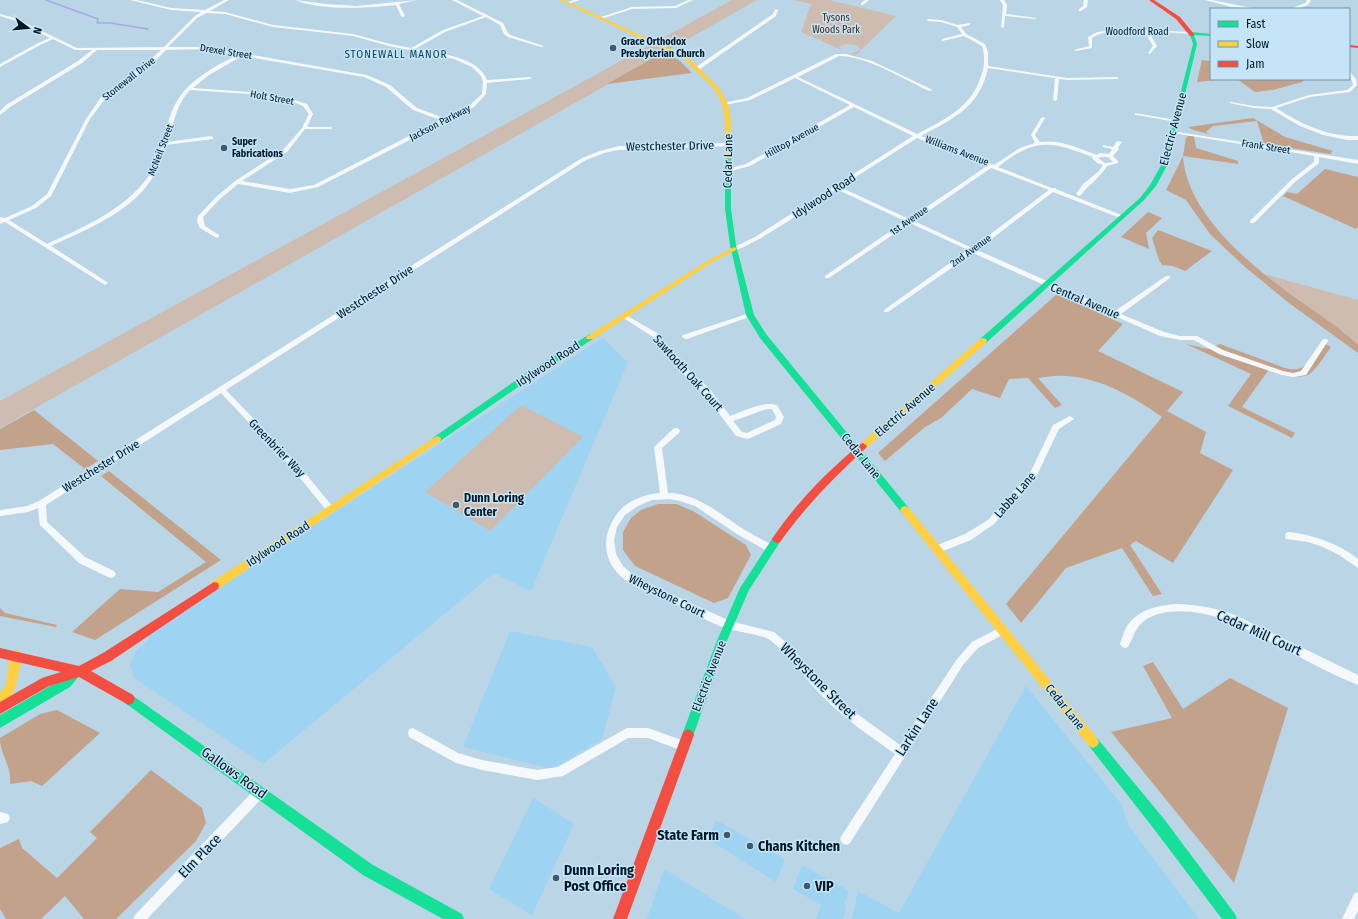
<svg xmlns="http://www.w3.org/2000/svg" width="1358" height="919" viewBox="0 0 1358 919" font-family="'Fira Sans Condensed',sans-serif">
<rect width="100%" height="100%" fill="#bad5e5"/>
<path fill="#9ed4f2" d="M603 338 628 362 531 591 494 573 263 764 134 678 130 665 136 651 150 639 145 635Z
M510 631 592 647 616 687 602 739 551 769 463 747Z
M1026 686 1122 805 1129 826 1199 919H852L858 891 899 913Z
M533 798 574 824 532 915 489 889Z
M716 820 785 859 776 882 708 839Z
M802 865 849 891 844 905 846 907 843 919H816L821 905 793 889Z
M664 869 745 919H647Z"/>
<path fill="#cebcb0" d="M732 0H757L0 428V401Z
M794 0H829L896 16 855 56 850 54 860 50 857 45 846 44 839 47 842 50 801 32 811 4Z
M1264 274 1358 300V347Z
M521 405 583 437 490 531 425 492Z"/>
<path fill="#c2a28b" d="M664 52 680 61 692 73 607 84Z
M1202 60 1211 61V79H1227L1197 82Z
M1237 79H1305L1302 82 1273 90 1255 92Z
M1253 118 1285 137 1333 151 1330 154 1264 144 1257 121 1213 126 1206 132 1209 134 1193 130 1188 127Z
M1188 136H1194L1196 148 1238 161V164L1183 156C1186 215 1256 270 1300 301 1321 316 1339 327 1358 345V353L1289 303 1245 267 1210 234 1186 200 1166 190 1183 156 1186 138Z
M1325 169 1358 177V227L1356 229 1283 196 1287 192 1297 194Z
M1148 212 1162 218 1146 233 1149 249 1121 237Z
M1158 230 1212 251 1185 271 1173 266 1162 265 1159 260 1152 238Z
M1057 294 1123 324 1098 351 1183 392 1167 411 1206 432 1200 453 1233 470 1173 563 1136 541 1130 545 1162 594 1153 596 1122 548 1066 568 1021 623 1006 604 1162 417C1134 397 1101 378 1066 376 1057 375 1047 377 1038 378L1062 405 1055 408 1028 378 1009 379 1000 398 972 389 941 418 925 427 885 461 878 453Z
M1322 342 1331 347C1308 379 1311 383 1270 368L1242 407 1295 433 1292 438 1228 406 1251 374 1186 344 1208 349 1220 344 1285 368C1307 374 1311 358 1322 342Z
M34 410 98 461 85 469 53 444 0 450V429Z
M109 471 221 560 95 640 72 632 120 589 158 592 206 562 101 476Z
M658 504H676L693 511 746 545 751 555 728 598 714 603 635 566 623 550V532L631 518 641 510Z
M0 608 5 613 57 625 56 627 0 616Z
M1153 662 1183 709 1230 678 1288 708 1234 883 1111 732 1172 718 1143 666Z
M57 710 100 733 42 786 31 781 10 784C12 766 0 755 0 738L40 714Z
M151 770 202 808 206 823 196 841 116 919H84L65 896 41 919H6L0 909V848L19 839 22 848 57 878 97 838 90 832Z"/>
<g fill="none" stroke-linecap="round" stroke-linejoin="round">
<path stroke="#aba6e6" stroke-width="1.5" d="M46 0 98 19 97 23H110L148 29"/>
<path fill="#f5f9fb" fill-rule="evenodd" d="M130 0H137L171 8 205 10 224 0H229L210 11 225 12 273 25 353 34 390 44 411 48 443 30 483 16 452 0H457L503 23 508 33 510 35 544 46 541 47 508 37 504 34 500 25 486 17 445 32 415 49C437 53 478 56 487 80L530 77 532 78 530 79 487 83 486 94 474 107 318 187 290 193 238 184 220 199 203 217 205 226 219 235V237L217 238 200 228 197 222 198 216 216 197 235 181 283 150 302 128 309 114 303 106 293 102 250 94 190 90C176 105 174 124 167 142L211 136 213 137V139L166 145C163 155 160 165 155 174 134 211 88 229 51 246L107 282 108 283 105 285 5 222 0 224V217L5 218 32 206 47 194 86 119 101 97 149 61 161 50H97L82 63 10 107 0 115V111L6 105 78 61 92 50H75L53 39 40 45 0 67V64L38 43 50 38 13 20 0 16V14L15 18 77 48 164 47 195 16 201 12 171 10ZM207 13 225 14 273 27 353 36 389 46 454 59 472 67 481 76 483 82 482 94 470 105 444 118 417 108 390 85 367 75 206 47H168L197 18ZM206 49 237 55C216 66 190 79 177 101 169 113 167 130 162 144 158 155 155 168 148 177 123 211 83 227 47 244L9 220 36 208 51 196 90 119 105 99 153 63 166 50ZM242 56 364 77 386 87 413 110 440 120 314 185 290 189 242 181 287 152 305 129H331L333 128 331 127H307L313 114 307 104 294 100 250 92 193 88 209 75Z
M295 0 326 4 356 6 417 0 399 4 405 16 403 17 401 16 396 5C370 8 319 11 295 0Z
M574 0H580L568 4 566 3Z
M688 0H693L676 8 632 9 601 19 598 18 632 7 675 6Z
M865 0H869L863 5H861V3Z
M1000 0H1004L1007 5 1006 14 1037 18 1035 19 1005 16 1004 27 1001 28 1003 5Z
M1084 0H1088L1087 7 1081 11H1079V9L1083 6Z
M1205 0H1212L1257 9 1232 7Z
M1307 0H1311L1308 5 1296 9H1290L1305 3Z
M775 9 778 10 776 16 700 69H696V67L773 14Z
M928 19 941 20 958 25 970 23V25L961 27 966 34 985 44 988 52V66L1067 78 1117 77 1119 78 1117 79 1067 80 1059 79 1057 100 1055 101 1053 100 1055 78 988 68C980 107 953 119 921 136L994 165 1020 148 1035 143 1031 135 1041 118 1043 117 1045 118 1035 135 1040 142C1059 139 1079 148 1097 155L1100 153 1109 154 1112 149 1103 147V145L1113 147 1117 141 1122 142 1118 148 1119 149 1113 156 1118 161V163L1107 166C1100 178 1089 184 1081 195L1079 196 1076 194 1083 184 1099 171 1103 165 1097 163 1092 158 1093 157C1050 141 1036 137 998 167L1052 188H1056V189L1124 216V218H1120L1053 192 977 250 1115 311 1166 276H1170V278L1121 314 1164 332 1180 336H1197L1223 350 1283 371 1293 373 1301 371 1323 339H1327L1328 341 1306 375 1293 377 1282 375 1219 354 1194 340H1180L1160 336 1044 285 973 253 888 312H884V310L968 250 910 223 829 278H825V276L905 221 836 189C820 200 746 252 732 250V248L755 237 913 136 854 107 750 166 728 172 725 170 726 169 746 164 850 105 795 78 750 100 725 105H723V103L747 98 836 54H846L872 61 933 90 929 91C903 79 867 56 839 56L798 77 917 134C944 120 972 107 981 76 985 66 985 56 982 46L964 36 942 41V39L962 34 957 27 941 22 927 21ZM917 138 987 166 909 219 840 187ZM1101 157H1108L1113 162 1105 163 1098 158ZM991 168 1049 190 972 248 914 221Z
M1123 29 1192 32 1194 33 1192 34 1148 31 1157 46 1150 54 1148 53 1153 46 1144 31C1127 30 1107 29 1092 38V48L1076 51 1074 50 1089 46 1088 37 1097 32Z
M1349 71 1356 79 1357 85 1350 92 1310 97 1276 108C1301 124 1328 137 1358 136V140H1347L1323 135 1300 126 1271 109 1254 108 1229 103 1231 102 1254 106 1272 107 1309 95 1347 90 1353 85C1352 79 1349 76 1349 71Z
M1135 113 1176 120 1178 121 1176 122 1137 115H1135Z
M1171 131 1358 160V164L1319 157V163L1295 182 1254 223H1250V221L1291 180 1314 162V156L1173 133 1171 132Z
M728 143 731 145 730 146 619 150 604 153 586 160 226 390 301 468 333 507 334 509 333 511H327L295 472 221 393 46 505 47 522 85 557 114 571 116 574 114 577 111 578 108 577 79 563 40 525 38 508 28 512 0 516V510L27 506 39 501 582 158 600 151 619 146Z
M750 313 752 314V316L687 339H685L682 337 683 335Z
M624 314 657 333 689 370 709 388 730 416C744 411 762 401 777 405L784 417 781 424 748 439 736 436 703 392 683 374 653 337 622 317 621 316ZM767 409H772L776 417 775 420 747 433 742 432 733 421Z
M1070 416 1074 419 1059 429 1036 477 994 524 971 540 938 553 935 552 934 549 935 546 965 534 988 520 1030 473 1053 425Z
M676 428 679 429 680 431 679 433 662 448 668 493C697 493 720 514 743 529 753 535 763 540 773 545L774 548 773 551 770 552 767 551 737 534 695 506 680 501 670 499 652 500 638 506 625 515 617 527 614 540 616 554 623 566 638 579 730 621 774 632 790 646 831 691 856 713 900 745 957 659 972 642 1003 626 1006 627 1008 630 1006 633 978 648 963 665 850 843 846 845 842 843 840 839 842 835 895 754C870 736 845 719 824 698 805 679 791 656 770 640 763 635 739 632 729 629 711 624 694 613 677 605 662 599 646 593 633 585 604 569 598 540 617 514 626 501 645 494 660 493L654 447 673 429Z
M1289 532C1314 535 1338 543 1358 559V568L1339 555 1323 547 1308 542 1286 539 1285 536 1286 533Z
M1178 604C1199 605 1218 608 1237 616L1358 675V685C1323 671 1290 651 1257 635 1245 629 1233 622 1221 618 1197 611 1164 606 1144 621 1135 628 1133 638 1128 647L1125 648 1122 647 1120 644C1122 638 1124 631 1127 626 1139 609 1159 605 1178 604Z
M413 728 458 753 482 760 537 770 558 767 627 728H648L687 742 688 746 687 750 683 751 648 738H628L563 776 537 780 482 770 456 763 409 737 408 733 409 729Z
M260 786 264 788 266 792 264 796 147 919H133L135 915 256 788Z
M0 812 8 814 10 818 8 822 0 824Z
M1358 892V911L1354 919H1342L1354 894Z"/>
<path fill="#16e098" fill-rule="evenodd" d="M1192 32 1211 34V36L1194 35 1197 44 1169 162 1156 186 1144 200 986 343H980L979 341 980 339 1140 198 1150 185 1163 162 1193 44 1190 35Z
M728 156 731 158V209L736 245 754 315 766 334 908 507 910 510 908 513H902L760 338 746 315 730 245 725 209V158Z
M590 334 594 337 593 339 531 378 440 441H434L433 439 434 437 525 374Z
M777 535 780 536 782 539 749 590 726 643 692 739 688 741 684 739 682 735 716 643 740 588 774 536Z
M74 670 78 671 80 675 70 687 0 728V715L62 679 70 671Z
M129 693 373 865 462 914 464 919H443L363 875 125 703 123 699 125 695Z
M1093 736 1097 738 1164 819 1235 914 1237 919H1222L1154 829 1089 746 1087 742 1089 738Z"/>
<path fill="#ffcf43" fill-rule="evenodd" d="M559 0H564L688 57 719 88 728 104 731 120 730 159 725 158V120L722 104 715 90 684 59Z
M734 247 737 249 736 250 714 261 593 339H587L586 337 710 259Z
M983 338 986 339 987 341 986 343 866 448H860L859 446 860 444 980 339Z
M437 436 440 437 441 439 440 441 218 589 214 590 210 589 209 586 210 583Z
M905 506 908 507 1097 738 1099 742 1097 746 1093 748 1089 746 902 513 900 510 902 507Z
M16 650 20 651 22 655C19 670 16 702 0 709V693L6 684 10 655 12 651Z"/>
<path fill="#f24e42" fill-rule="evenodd" d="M1149 0H1154L1180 17 1194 34V36H1190L1176 19Z
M1349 45 1358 46V48L1349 47Z
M863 443 867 446 866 448C834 477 805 507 780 542L777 543 774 542 772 539 774 536C798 501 827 472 860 444Z
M214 582 218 583 219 586 218 589 111 661 91 671 133 695 135 699 133 703 129 705 125 703 79 677 49 686 0 714V702L42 678 61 672 0 658V648L79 666 103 653Z
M688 729 692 731 694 735 627 919H613L682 735 684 731Z"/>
</g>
<g fill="#415a69" stroke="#c4e5f8" stroke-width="1.5">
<circle cx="613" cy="48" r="4"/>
<circle cx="224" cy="148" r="4"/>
<circle cx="456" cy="505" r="4"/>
<circle cx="727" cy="835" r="4"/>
<circle cx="750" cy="846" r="4"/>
<circle cx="556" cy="878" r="4"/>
<circle cx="807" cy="886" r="4"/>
</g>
<g text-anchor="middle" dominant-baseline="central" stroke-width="3" stroke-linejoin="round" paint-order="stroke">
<g font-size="10" fill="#43230b" stroke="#c4e5f8">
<text x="836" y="18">Tysons<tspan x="836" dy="12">Woods Park</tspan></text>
</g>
<g font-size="10" fill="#001826" stroke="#c4e5f8">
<text x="1137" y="32">Woodford Road</text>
<text transform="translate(226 52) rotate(9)">Drexel Street</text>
<text transform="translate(129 79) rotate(-38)">Stonewall Drive</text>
<text transform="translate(272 98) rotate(10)">Holt Street</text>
<text transform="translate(440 123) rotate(-27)">Jackson Parkway</text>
<text transform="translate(792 141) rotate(-29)">Hilltop Avenue</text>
<text transform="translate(1266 147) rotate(9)">Frank Street</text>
<text transform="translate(161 150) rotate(-69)">McNeil Street</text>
<text transform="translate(957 151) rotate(21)">Williams Avenue</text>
<text transform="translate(909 221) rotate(-35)">1st Avenue</text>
<text transform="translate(971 251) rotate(-36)">2nd Avenue</text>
</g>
<g font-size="10" font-weight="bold" fill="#001826" stroke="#c4e5f8" text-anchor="start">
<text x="621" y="42">Grace Orthodox<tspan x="621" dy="12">Presbyterian Church</tspan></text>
<text x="232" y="142">Super<tspan x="232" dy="12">Fabrications</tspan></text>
</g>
<g font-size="11" letter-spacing="1" fill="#0e4159" stroke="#c4e5f8">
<text x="396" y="54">STONEWALL MANOR</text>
</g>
<g font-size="12" fill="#001826" stroke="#c4e5f8">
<text transform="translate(1173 129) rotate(-75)">Electric Avenue</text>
<text transform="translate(670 146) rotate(-1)">Westchester Drive</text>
<text transform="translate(728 161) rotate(-89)">Cedar Lane</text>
<text transform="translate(824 196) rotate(-33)">Idylwood Road</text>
<text transform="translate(375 292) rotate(-33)">Westchester Drive</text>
<text transform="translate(1085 301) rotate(23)">Central Avenue</text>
<text transform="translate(548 364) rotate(-33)">Idylwood Road</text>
<text transform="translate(688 373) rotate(48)">Sawtooth Oak Court</text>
<text transform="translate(905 410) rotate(-41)">Electric Avenue</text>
<text transform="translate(277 448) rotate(46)">Greenbrier Way</text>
<text transform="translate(861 456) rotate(51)">Cedar Lane</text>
<text transform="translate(101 466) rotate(-32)">Westchester Drive</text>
<text transform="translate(1015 495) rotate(-49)">Labbe Lane</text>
<text transform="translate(278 544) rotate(-33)">Idylwood Road</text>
<text transform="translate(667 596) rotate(26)">Wheystone Court</text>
<text transform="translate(709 676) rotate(-69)">Electric Avenue</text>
<text transform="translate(1065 707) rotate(51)">Cedar Lane</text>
</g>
<g font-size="12" font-weight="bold" fill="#001826" stroke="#c4e5f8" text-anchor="start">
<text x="464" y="498">Dunn Loring<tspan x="464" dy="14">Center</tspan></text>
</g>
<g font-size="14" fill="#001826" stroke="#c4e5f8">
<text transform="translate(1259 633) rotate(24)">Cedar Mill Court</text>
<text transform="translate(818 681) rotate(45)">Wheystone Street</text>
<text transform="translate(917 727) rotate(-57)">Larkin Lane</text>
<text transform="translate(234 773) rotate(36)">Gallows Road</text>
<text transform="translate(200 856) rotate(-46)">Elm Place</text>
</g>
<g font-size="14" font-weight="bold" fill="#001826" stroke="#c4e5f8" text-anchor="start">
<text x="719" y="835" text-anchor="end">State Farm</text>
<text x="758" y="846">Chans Kitchen</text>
<text x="564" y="870">Dunn Loring<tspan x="564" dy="16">Post Office</tspan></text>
<text x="815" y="886">VIP</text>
</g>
</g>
<rect x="1210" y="8" width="140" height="72" fill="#c4e5f8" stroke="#7693a4"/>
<rect x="1218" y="21" width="20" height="6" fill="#16e098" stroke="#7693a4"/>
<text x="1246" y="28" font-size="12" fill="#001826">Fast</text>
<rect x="1218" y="41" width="20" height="6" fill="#ffcf43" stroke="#7693a4"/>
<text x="1246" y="48" font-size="12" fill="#001826">Slow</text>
<rect x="1218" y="61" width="20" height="6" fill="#f24e42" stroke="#7693a4"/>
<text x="1246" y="68" font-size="12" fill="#001826">Jam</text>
<g transform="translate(28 28) rotate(106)" stroke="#c4e5f8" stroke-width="3" paint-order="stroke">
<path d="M0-3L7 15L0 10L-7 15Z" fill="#001826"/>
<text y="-6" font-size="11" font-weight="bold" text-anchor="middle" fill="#001826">N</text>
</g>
</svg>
